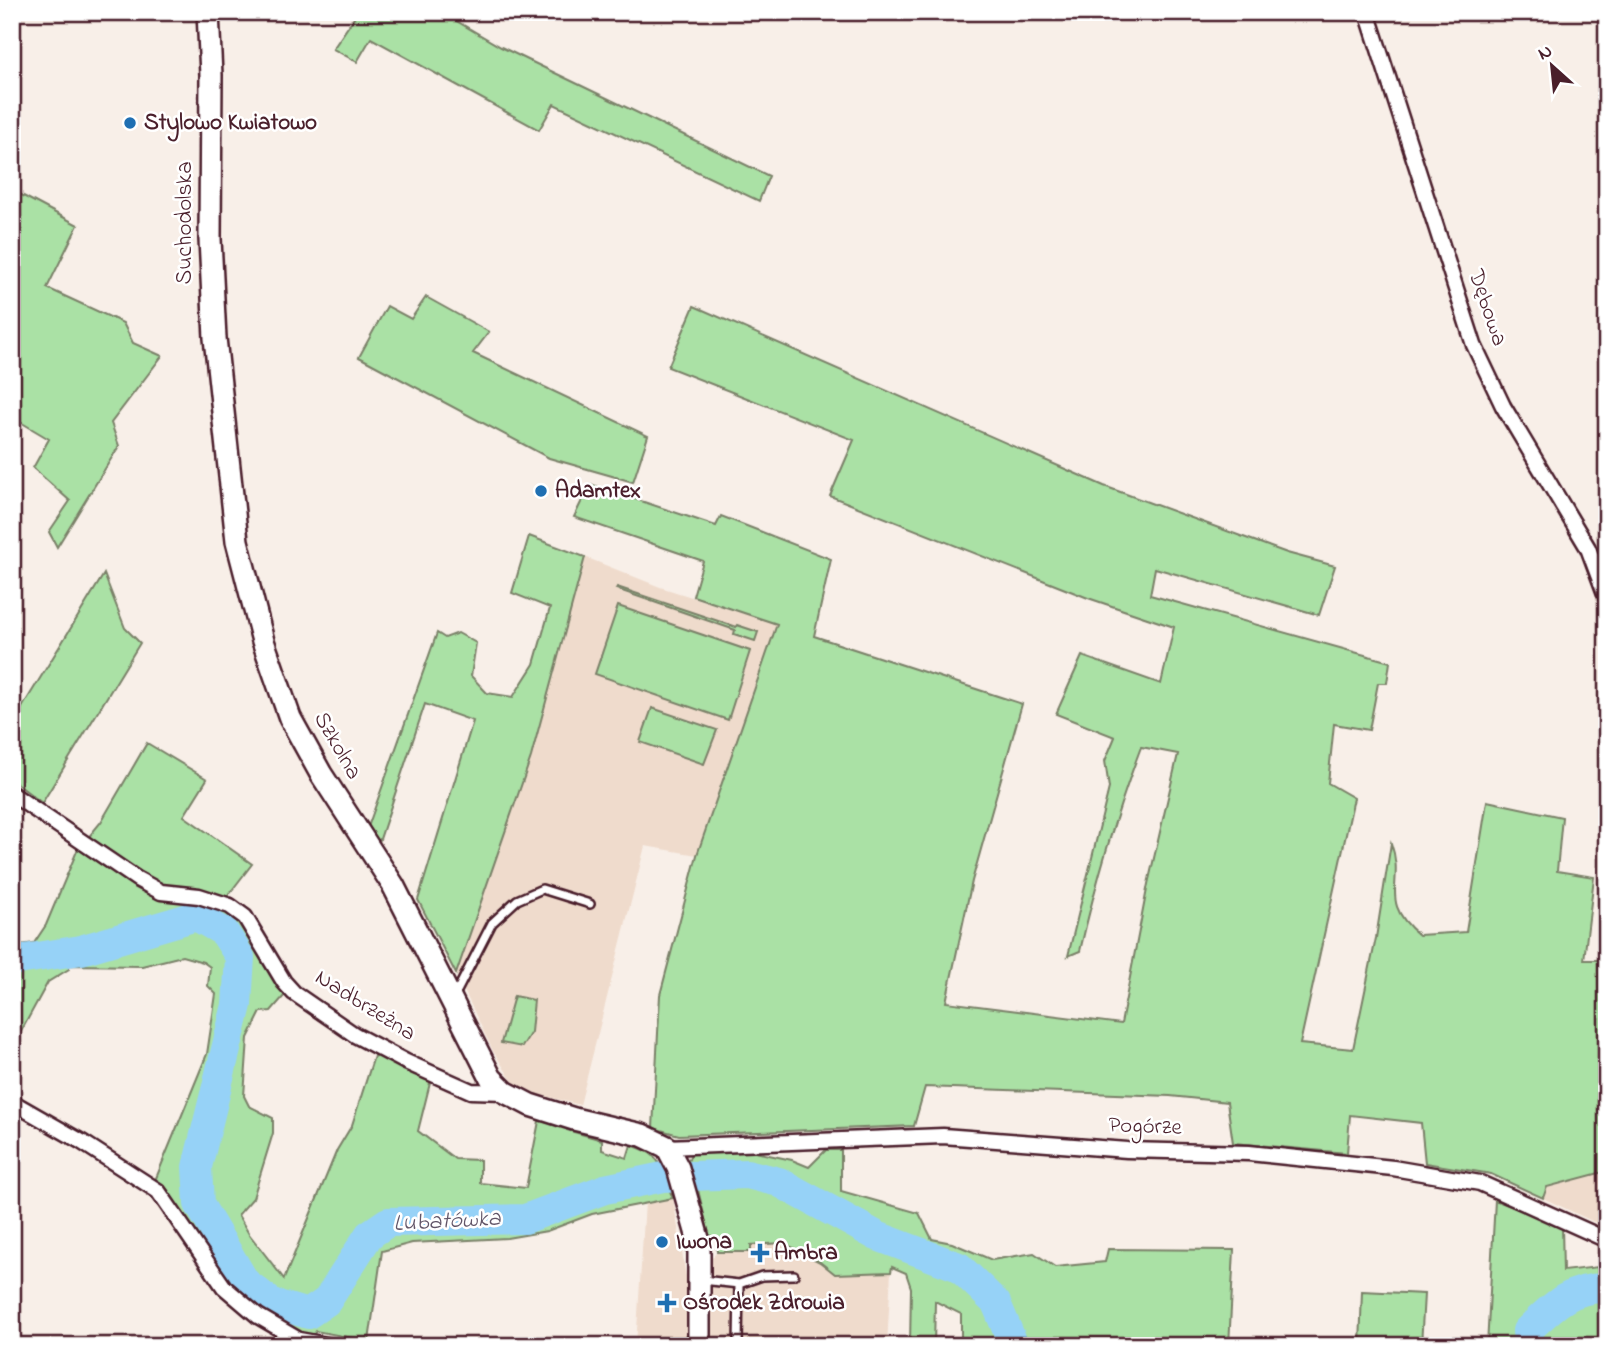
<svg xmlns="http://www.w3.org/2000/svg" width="1619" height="1358" viewBox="0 0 1619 1358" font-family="'Indie Flower',sans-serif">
<rect width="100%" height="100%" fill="#f8efe8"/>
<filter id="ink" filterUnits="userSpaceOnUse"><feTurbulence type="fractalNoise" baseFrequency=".0143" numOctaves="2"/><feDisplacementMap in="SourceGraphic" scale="14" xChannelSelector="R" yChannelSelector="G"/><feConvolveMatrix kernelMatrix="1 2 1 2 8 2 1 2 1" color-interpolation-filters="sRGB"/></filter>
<g filter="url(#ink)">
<path fill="#efdbcc" d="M585 557 660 587 777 624 697 855 645 846 580 1105 537 1094 513 1082 493 1051 456 974 531 757Z
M1607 1171V1228L1543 1198 1547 1188Z
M673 1198 687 1282 686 1346H636L645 1202Z
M784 1243 820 1262 835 1274 891 1272 887 1346H710L712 1258 717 1252H751V1245Z"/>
<path fill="#aae1a5" stroke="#7a8068" stroke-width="2" d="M358 12H441L501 47 769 176 759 201 554 104 539 130 371 38 357 62 333 49Z
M12 190 78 225 47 288 123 323 133 343 162 356 111 423 119 446 57 547 49 532 70 501 33 468 49 439 12 417Z
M426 297 489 332 473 353 648 436 633 482 549 458 359 357 387 306 411 319Z
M694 306 1104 486 1287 553 1335 566 1319 615 1155 568 1150 595 1390 662 1387 683H1378L1369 730 1334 724 1328 783 1354 798 1300 1044 1353 1049 1376 938 1391 843C1406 884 1377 900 1419 935L1466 932 1487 801 1562 817 1557 871 1594 877 1584 960H1607V1171L1547 1187 1543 1198 1491 1174 1425 1163 1421 1123 1350 1115 1347 1153 1233 1143 1227 1102 1170 1096 925 1087 914 1126 679 1135 653 1128 660 995 697 855 777 624 693 596 703 561 574 517 590 484 716 526 721 516 831 559 814 636 1022 704 972 881 946 1002 1121 1024 1148 884 1178 754 1141 747C1116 813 1096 882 1080 951L1068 956 1109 788 1105 761 1115 737 1056 714 1082 656 1161 684 1174 627 1088 598 830 496 854 440 668 367Z
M529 536 585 557 531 757 456 974 418 900 473 721 425 704 379 842 368 827 437 633 445 638 458 633 476 643 471 676 487 693 513 697 534 664 550 608 512 593Z
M104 574 125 628 140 643 42 803 12 780V724Z
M617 587 736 627 737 625 758 632 755 641 734 634 735 630 616 589Z
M618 606 750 651 728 720 595 674Z
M652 708 717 730 704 764 640 742Z
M147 743 207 779 184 816 252 864 226 898 164 886 87 839 101 822Z
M79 846 193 901 226 908 241 920 266 968 285 995 271 1011 261 1012 248 1038 244 1096 249 1106 273 1118V1133L253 1198 238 1215 249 1234 284 1279 337 1150 352 1125 375 1053 431 1079 418 1131 455 1159 480 1160V1183L526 1188 539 1121 567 1126V1130L602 1140V1150L627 1158 631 1145C646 1150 657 1154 662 1170L615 1178 539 1206 508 1211V1224L543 1218 606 1195 654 1182 669 1189 673 1198 592 1214 547 1231 507 1238 412 1243 382 1251 369 1341 316 1331 312 1337 284 1325 247 1301 219 1273 167 1189 154 1183 207 1054 216 994 208 986 210 967 203 962 182 956 142 966 69 965V969L48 982 12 1048V946L34 943 46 925Z
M514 996 534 1000 531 1032 522 1047 501 1043Z
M746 1150 792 1160 809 1167 826 1150H841V1191L919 1213 932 1239 952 1243 992 1260 1034 1253 1055 1267 1105 1262 1108 1249 1234 1250 1229 1346H961V1314L935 1301 934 1346H910L911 1288 906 1273 892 1267 891 1272 835 1274 820 1262 784 1243 751 1245V1252H717V1239L709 1235 697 1186C713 1185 730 1181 746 1182 802 1186 850 1241 907 1254L910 1241 891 1237C849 1214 806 1179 760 1169 737 1164 712 1167 689 1167L687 1163 692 1152Z
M1495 1200 1562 1226 1563 1271 1607 1266V1346H1487Z
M1362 1291 1424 1294 1421 1346H1360Z"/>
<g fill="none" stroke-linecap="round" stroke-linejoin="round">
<path stroke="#96d2f7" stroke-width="30" d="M12 961 81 950 196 916 224 932 240 957 237 1005 197 1167 199 1204 245 1282 272 1303 308 1314 327 1301 369 1235 388 1222 525 1219 605 1189 663 1177 747 1174 779 1182 877 1236 959 1267 996 1303 1014 1346
M1528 1346 1527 1331C1552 1307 1569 1287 1607 1288"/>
<g stroke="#4a1f2b" stroke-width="12">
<path id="lane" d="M454 997 492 923 517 900 542 889 590 904
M702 1280 739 1284 762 1276 794 1275
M738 1346 739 1284"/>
</g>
<g stroke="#4a1f2b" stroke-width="19">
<path id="street" d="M1367 12 1474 345 1503 406 1588 548 1607 599
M12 794 137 879 161 892 199 896 230 906 245 917 284 982 294 993 355 1035 406 1062 471 1091 505 1092
M12 1102 82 1142 158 1191 224 1287 258 1316 299 1340 332 1346
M667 1147 943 1136 1127 1150 1249 1153 1393 1168 1480 1183 1607 1240"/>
</g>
<g stroke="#4a1f2b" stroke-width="26">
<path id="secondary" d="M208 12 211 75 210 239 215 338 237 541 263 641 290 718 321 774 393 885 491 1078 505 1092 530 1105 574 1119 642 1135 667 1147 678 1168 699 1242V1346"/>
</g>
<use href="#lane" stroke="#fff" stroke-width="7"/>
<use href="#street" stroke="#fff" stroke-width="14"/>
<use href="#secondary" stroke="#fff" stroke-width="21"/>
</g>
</g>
<g fill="#1f6fb2" stroke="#fff" stroke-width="2.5">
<circle cx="130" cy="123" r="7"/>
<circle cx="541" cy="491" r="7"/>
<circle cx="662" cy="1242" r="7"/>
<path d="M756.5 1242.5h7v7h7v7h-7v7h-7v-7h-7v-7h7z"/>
<path d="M663.5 1292.5h7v7h7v7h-7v7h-7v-7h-7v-7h7z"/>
</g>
<g text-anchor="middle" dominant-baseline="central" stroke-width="5" stroke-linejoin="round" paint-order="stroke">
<g font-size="23" font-weight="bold" fill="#4a1f2b" stroke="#fff" text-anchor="start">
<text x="144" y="123">Stylowo Kwiatowo</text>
<text x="555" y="491">Adamtex</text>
<text x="676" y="1242">Iwona</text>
<text x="774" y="1253">Ambra</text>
<text x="683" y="1303">Ośrodek Zdrowia</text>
</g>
<g font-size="23" fill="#4a1f2b" stroke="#fff">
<text transform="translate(185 223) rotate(-90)">Suchodolska</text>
<text transform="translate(1487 308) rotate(71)">Dębowa</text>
<text transform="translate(337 746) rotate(60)">Szkolna</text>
<text transform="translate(365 1006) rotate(32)">Nadbrzeżna</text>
<text transform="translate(1145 1127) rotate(2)">Pogórze</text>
</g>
<g font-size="24" font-style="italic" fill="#615568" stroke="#fff">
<text transform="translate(447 1222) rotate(-3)">Lubatówka</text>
</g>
</g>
<rect width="1619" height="1358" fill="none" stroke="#fff" stroke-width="42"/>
<rect x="21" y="21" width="1577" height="1316" fill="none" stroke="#4a1f2b" stroke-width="2.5" filter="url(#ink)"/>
<g transform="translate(1552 66) rotate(333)" stroke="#ffffff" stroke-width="5" paint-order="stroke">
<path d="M0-5L12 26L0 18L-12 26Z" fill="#4a1f2b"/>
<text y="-10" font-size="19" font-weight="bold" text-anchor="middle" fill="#4a1f2b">N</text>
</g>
</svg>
